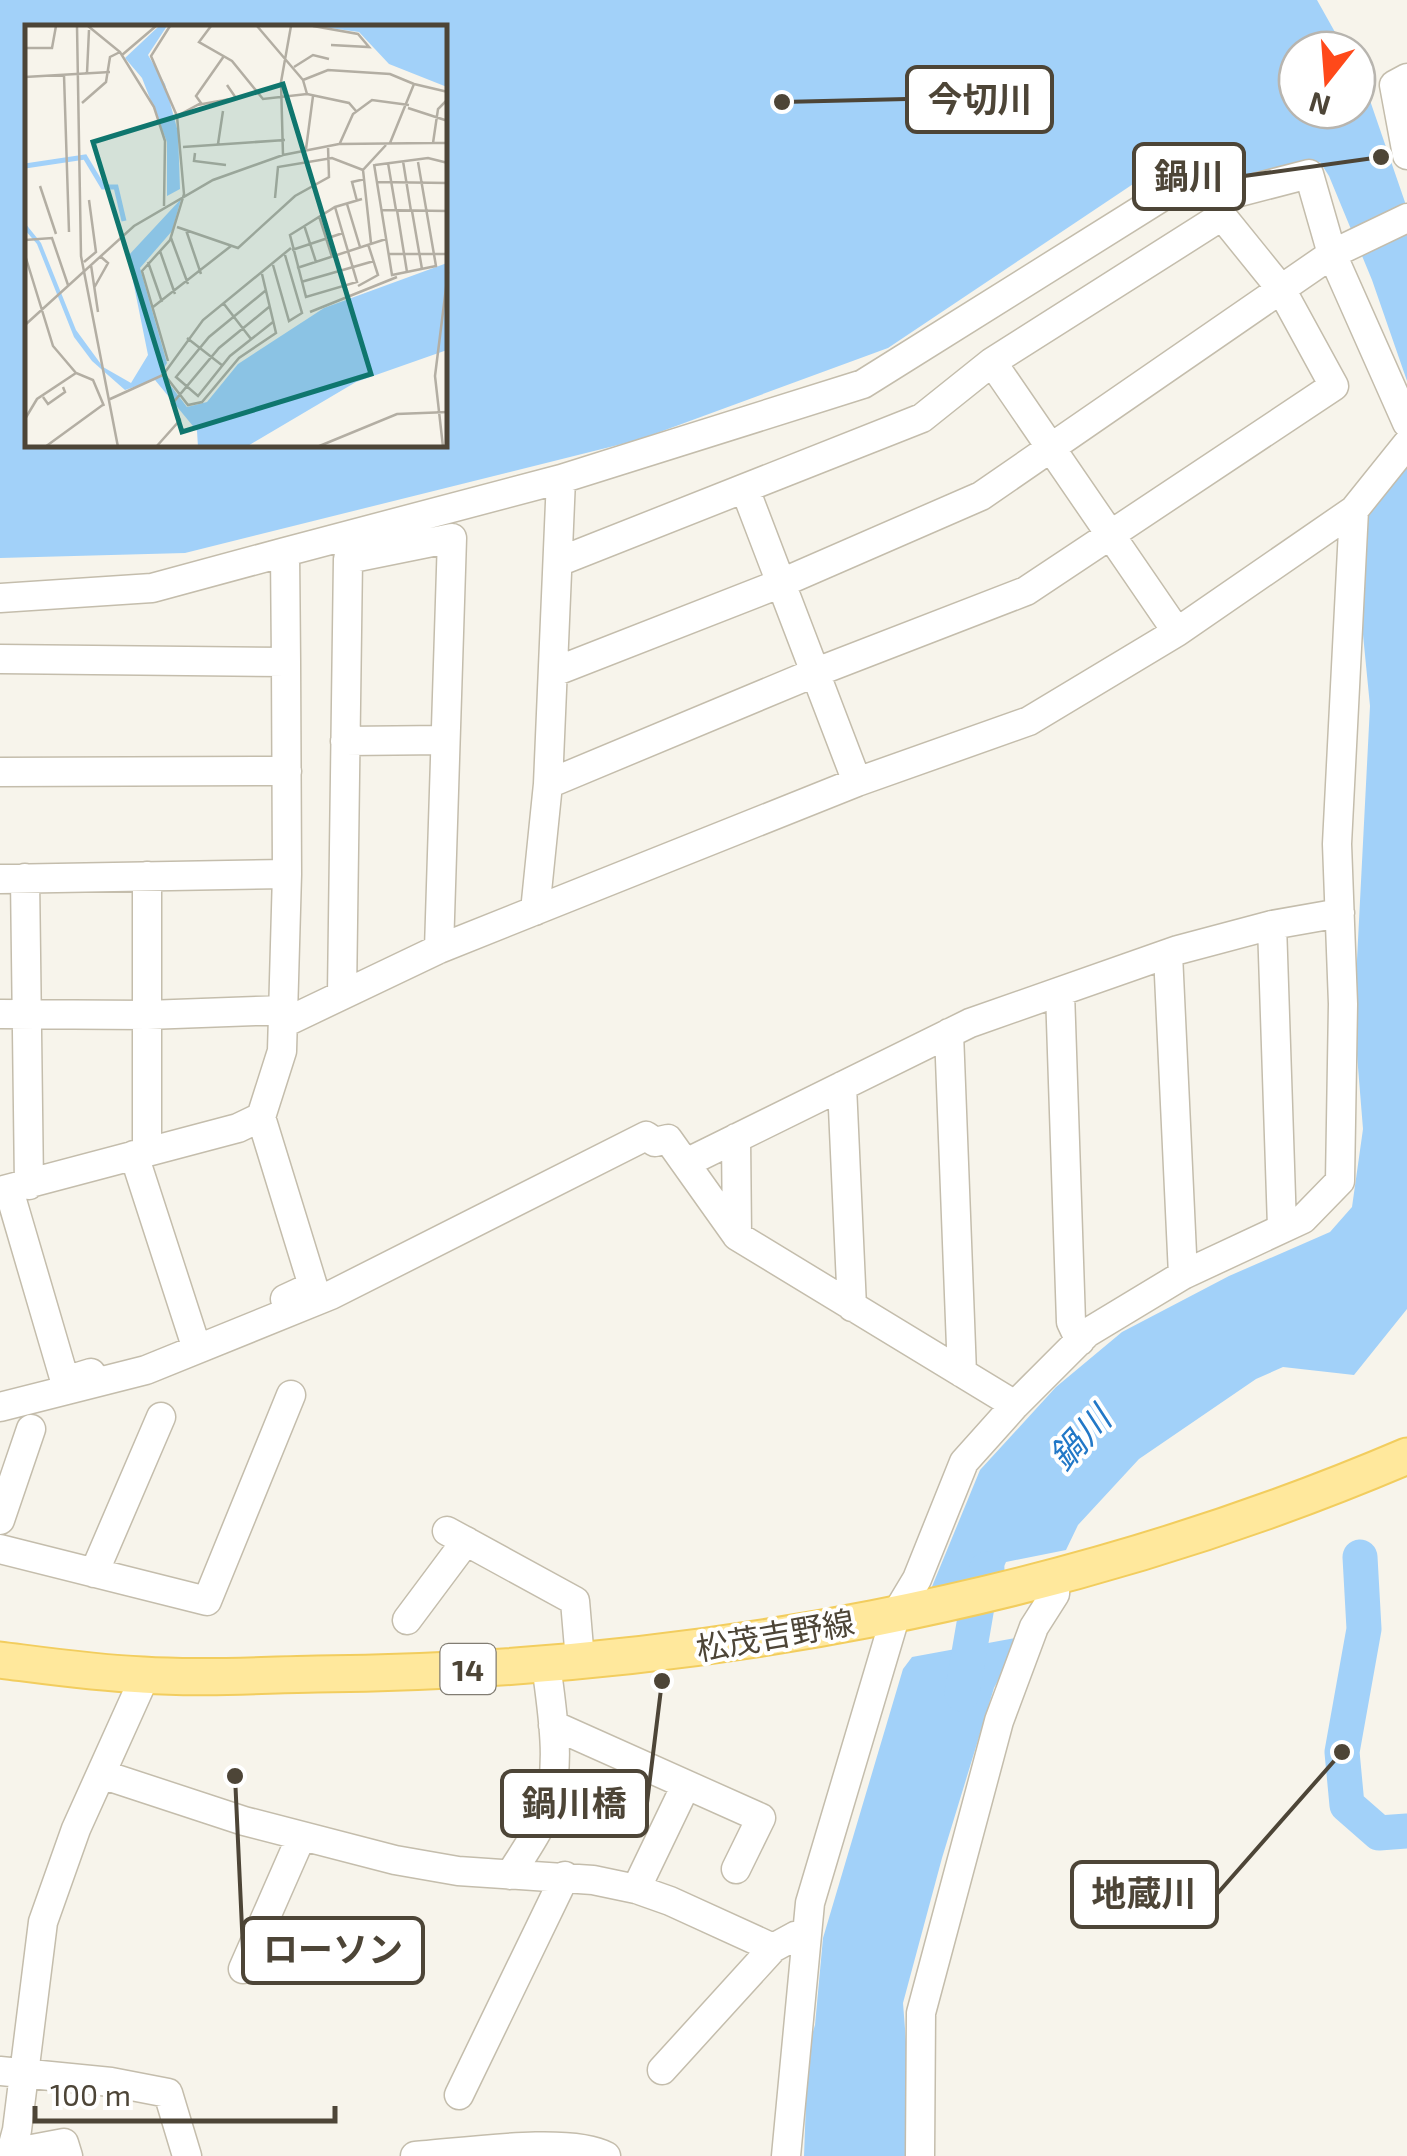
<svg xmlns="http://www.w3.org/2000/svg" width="1407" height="2156" viewBox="0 0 1407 2156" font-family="'Exo 2','Noto Sans JP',sans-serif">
<rect width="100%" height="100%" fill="#f7f4eb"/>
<path fill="#a2d1f9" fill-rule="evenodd" d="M0 0H1317L1345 50H1297V110H1357V72L1365 86 1407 208V381L1372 280 1329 176 1320 162 1238 178 1221 156 1178 154 888 348 638 440 185 553 0 558ZM28 28H445V445H28Z
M1407 461V1309L1354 1375 1283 1367 1256 1379 1139 1459 1078 1525 1066 1550 1006 1562 999 1578 931 1589 980 1470 1056 1387 1122 1332 1229 1276 1330 1232 1352 1207 1363 1129 1354 1018 1370 706 1360 604 1364 501Z
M1021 1637 994 1688 942 1858 903 2003 908 2067V2156H804L808 2048 815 2025 823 1938 903 1669 912 1657Z"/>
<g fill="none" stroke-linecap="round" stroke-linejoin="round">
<path stroke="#a2d1f9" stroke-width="35" d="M1360 1557 1364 1629 1342 1752 1347 1805 1379 1833 1407 1831
M962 1694 981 1583 987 1569"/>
<g stroke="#c4bdac" stroke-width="31">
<path id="minor" d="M1407 78 1394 85 1407 155
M992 362 1177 632
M745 489 857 782
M0 598 152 588 285 552
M0 659 286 662 287 874 282 1051 261 1117 238 1128 0 1191
M286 662 285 552 561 479
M554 672 779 584 981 496 1332 254 1407 218
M345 741 445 740
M0 772 287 771
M548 784 814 673 1026 591 1334 386 1281 289 1222 216 992 362 922 418 558 562
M25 878 29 1185
M0 879 287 874
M535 911 548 784 561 479 863 384 1208 168 1232 194 1309 174 1332 254 1407 423
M1272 925 1282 1227
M1168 954 1183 1275
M1060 992 1071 1322 1080 1341
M342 994 348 559 452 538 439 949
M0 1014 147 1015 284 1010
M284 1023 439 949 857 782 1029 721 1177 632 1354 510 1407 444
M949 1033 962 1373
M842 1086 852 1307
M261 1117 313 1286 285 1299
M736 1138 737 1236
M147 1152V876
M134 1155 194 1340
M686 1163 970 1023 1178 950 1272 925 1340 913
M9 1190 65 1381 91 1373
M0 1407 146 1370 331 1295 646 1136 655 1142 668 1139 737 1236 1015 1405
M0 1520 31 1429
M447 1531 575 1601 580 1660
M0 1549 207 1601 291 1395
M94 1573 161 1417
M407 1620 466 1541
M553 1725 761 1818 736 1869
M101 1774 244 1821 395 1860 458 1871 593 1880 636 1889 670 1901 773 1948 795 1936 804 1935
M510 1875C521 1857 534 1839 543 1820 564 1771 552 1714 546 1663
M636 1889 686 1785
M243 1969 301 1837
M662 2070 773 1948
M0 2071 111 2082 168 2093 187 2156
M459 2095 565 1876
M11 2153 64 2143 68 2156
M10 2156 17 2130 43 1922 76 1829 145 1676
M415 2156C459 2153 570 2136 606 2156
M786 2156 810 1903 896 1614 917 1579 964 1462 1015 1405 1087 1333 1183 1275 1303 1219 1340 1181 1343 1004 1337 844 1354 510
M920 2156 921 2013 999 1721 1034 1627 1055 1594 1056 1576"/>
</g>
<g stroke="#f2cd5e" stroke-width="39">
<path id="major" d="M0 1660C47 1666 95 1673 143 1675 200 1679 259 1675 317 1674 688 1671 1065 1602 1407 1456"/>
</g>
<use href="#minor" stroke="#fff" stroke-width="28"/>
<use href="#major" stroke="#ffe89c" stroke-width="35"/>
</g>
<g text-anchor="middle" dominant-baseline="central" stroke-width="8" stroke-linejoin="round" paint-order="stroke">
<rect fill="#fff" stroke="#827d73" stroke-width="2.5" x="440.5" y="1644" width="55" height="50" rx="8"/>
<g font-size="30" font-weight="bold" fill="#4d4537">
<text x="468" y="1669">14</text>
</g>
<g font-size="32" fill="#4d4537" stroke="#fff">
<text transform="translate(775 1634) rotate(-10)">松茂吉野線</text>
</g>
<g font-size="35" font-style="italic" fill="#2278c7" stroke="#fff">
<text transform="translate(1079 1437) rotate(-47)">鍋川</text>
</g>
</g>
<g transform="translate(25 25)">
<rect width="422" height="422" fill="#f7f4eb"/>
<path d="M134 1H142L123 30 140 59 153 107 155 164 142 171V117L117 53 100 33ZM290 1H422V62L364 39 334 7ZM156 174 147 206 115 243 142 338 136 348 162 382 182 377 213 339 299 283 422 238V325L331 357 221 422H173L172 406 130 355 100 365 67 336 49 312 12 219 0 205V198L16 218 51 305 78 342 106 358 123 330 103 231Z" fill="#a2d1f9"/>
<path fill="none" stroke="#a2d1f9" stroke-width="5" d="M0 141 60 132 78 162H91L99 196"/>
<path fill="none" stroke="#b3aea3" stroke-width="2.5" d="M52 1 56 231 93 422M63 1 95 27 129 82 140 116 139 181M186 1 174 17 207 36 238 74 282 69 324 78 331 86M232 1 278 55 282 69M288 1 333 9 344 22 306 20M0 23H27L31 1M97 30 131 1M269 42 288 30 304 34M62 48 64 5M39 50 44 207M0 52 85 47M278 55 303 45 365 49 389 59M423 74 413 84 408 118H423M57 78 81 57 85 32 95 27M172 80 211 73 202 60M383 83 423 96M152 91 176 78 171 71 199 31M315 118 328 89 347 75 384 80M365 118 389 59 423 67M193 119 198 86M158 122 260 115M281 124 288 71M170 128 169 136 201 140M258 130 256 57 266 1M378 136 386 186M363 138 371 185M349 139 367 250 411 241 393 137M350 140 403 133 423 138M351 157 423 158M15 161 31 209M250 173 253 142 307 133 338 145M332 176 327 157 340 154M322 179 335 222M310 182 332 257 281 272 265 210 310 182 337 174M356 185 423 186M372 185 382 247M387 186 397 244M294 191 307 232M279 200 291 237M152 202 213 223 270 171 304 152 303 121M161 205 176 249M146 213 163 259M0 215 27 213 43 260M346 218 338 145 361 120M267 225 318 208M135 226 150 269M364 229H423M0 230 28 321 51 348 68 355 79 381M59 237 71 227 64 175M123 237 137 277M66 240 73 287M248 240 264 296 277 288 260 230M272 243 361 214M276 257 349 236M333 261 353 250 343 219M69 263 83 238 75 231M240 266 184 312 151 352 173 371 205 331 248 297M199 279 226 314M128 282 206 221M285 287 372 252M0 300 109 201 188 155 258 130 314 119 408 118M162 313 198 341M143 336 117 246 145 215 159 169 152 91 126 31 145 1M139 349 163 380 177 377 214 333 251 308 237 249M18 372 23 379 40 367 38 362M83 375 138 350 178 295 266 223M0 394 12 374 51 348M20 422 79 379M131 422 155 395 147 379 194 323 244 282M292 422 372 389 423 387M418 422 410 351 423 247"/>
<path fill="#0f766e" fill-opacity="0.15" stroke="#0f766e" stroke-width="5" d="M258 59 346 349 157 407 68 117Z"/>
<rect width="422" height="422" fill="none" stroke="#4d4537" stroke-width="5"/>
</g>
<path fill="none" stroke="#4d4537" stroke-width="4" d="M782 102L907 99M1381 157L1244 176M662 1681L647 1803M1342 1752L1217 1894M235 1776L243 1950"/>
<g fill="#4d4537" stroke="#fff" stroke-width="4">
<circle cx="782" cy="102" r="10"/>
<circle cx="1381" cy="157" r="10"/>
<circle cx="662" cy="1681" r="10"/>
<circle cx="1342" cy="1752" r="10"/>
<circle cx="235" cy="1776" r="10"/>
</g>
<g fill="#fff" stroke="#4d4537" stroke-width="4">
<rect x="907" y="67" width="145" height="65" rx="10"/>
<rect x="1134" y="144" width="110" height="65" rx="10"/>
<rect x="502" y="1771" width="145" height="65" rx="10"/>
<rect x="1072" y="1862" width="145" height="65" rx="10"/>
<rect x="243" y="1918" width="180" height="65" rx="10"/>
</g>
<g font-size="35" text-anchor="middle" font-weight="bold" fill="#4d4537">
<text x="980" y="112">今切川</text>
<text x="1189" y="189">鍋川</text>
<text x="574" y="1816">鍋川橋</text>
<text x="1144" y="1906">地蔵川</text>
<text x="333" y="1962">ローソン</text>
</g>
<g transform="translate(1327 80) rotate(197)"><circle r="48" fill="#ffffff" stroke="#b8b5af" stroke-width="2.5"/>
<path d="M0-8L18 38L0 25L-18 38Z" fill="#ff491a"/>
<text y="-15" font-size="28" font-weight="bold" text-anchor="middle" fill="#4d4537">N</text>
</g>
<path d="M35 2106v15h300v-15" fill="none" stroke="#4d4537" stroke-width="5"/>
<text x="50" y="2106" font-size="30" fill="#4d4537" stroke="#ffffff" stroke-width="8" paint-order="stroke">100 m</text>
</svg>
